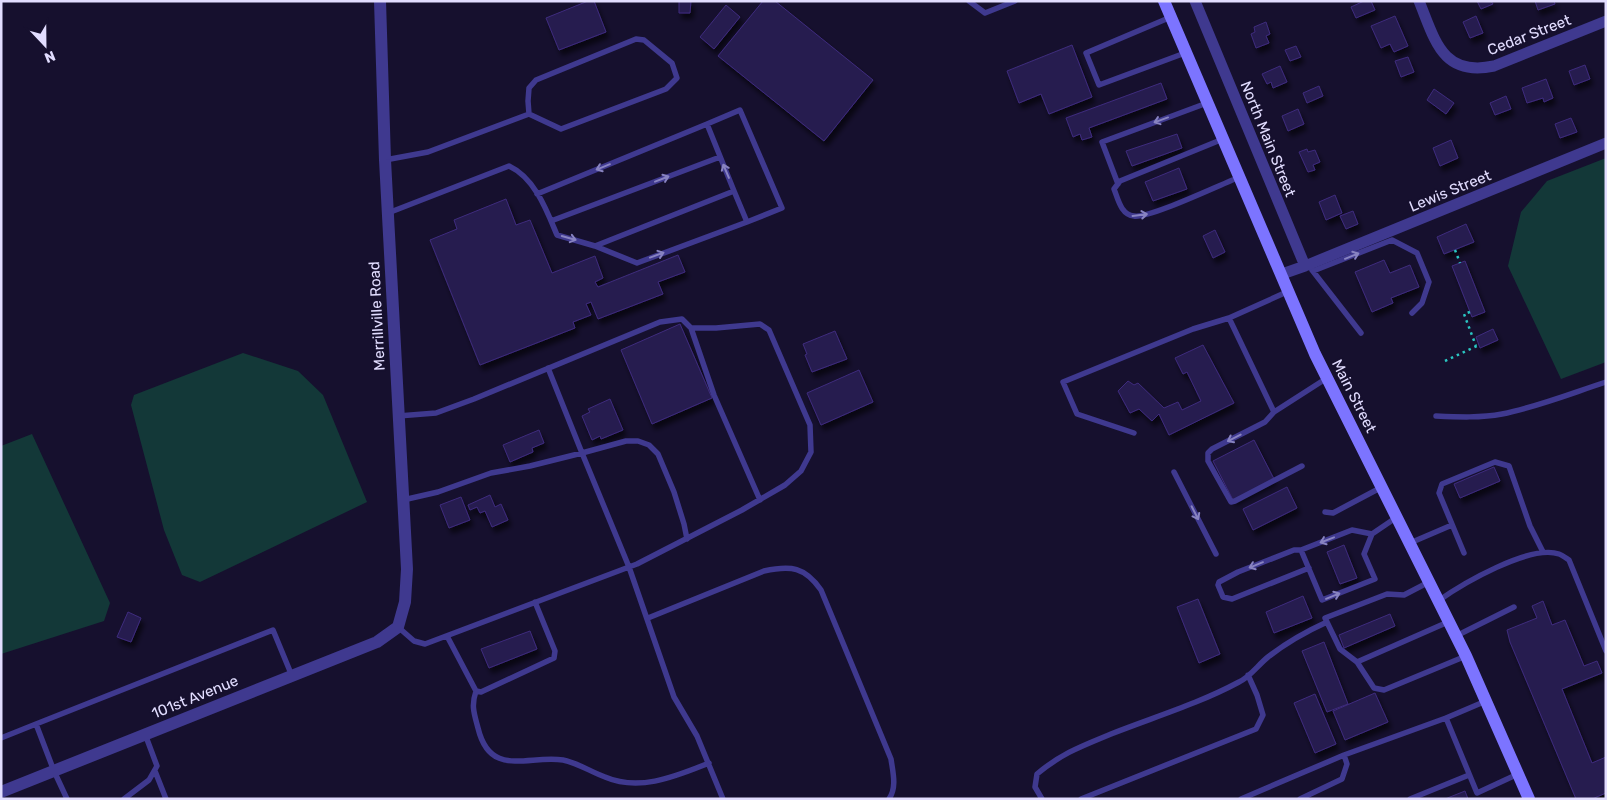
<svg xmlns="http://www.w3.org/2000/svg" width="1607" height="800" viewBox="0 0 1607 800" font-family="Rubik,sans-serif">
<defs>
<filter id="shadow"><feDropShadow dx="3" dy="5.5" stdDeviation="2.5" flood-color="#0009"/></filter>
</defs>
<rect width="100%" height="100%" fill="#16102e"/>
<path fill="#133838" d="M1606 158V362L1561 379 1508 266 1521 212 1547 181Z
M243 353 298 371 323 395 367 502 200 582 182 575 164 530 131 405 134 395Z
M32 434 110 603 104 621 1 654V446Z"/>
<path fill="#271b50" stroke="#3e2c7d" filter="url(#shadow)" d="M588 1H594L606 32 559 50 546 18Z
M679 1H691L690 13H679Z
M763 1H775L873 80 824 141 718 56Z
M1364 1H1371L1375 10 1356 18 1351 7Z
M1477 1H1491L1493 4 1481 9Z
M1535 1H1554L1555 4 1538 10Z
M726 5 740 17 714 49 700 37Z
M1395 16 1408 46 1394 52 1390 44 1381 48 1371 26Z
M1476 16 1483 33 1470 38 1463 22Z
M1266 22 1270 34 1266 36 1269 43 1256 48 1251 34 1255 32 1254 27Z
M1072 45 1092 97 1049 114 1041 94 1019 103 1007 71Z
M1296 46 1301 57 1290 61 1285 50Z
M1408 57 1414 72 1401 77 1395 61Z
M1585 65 1590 79 1574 85 1569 71Z
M1280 66 1287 82 1273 88 1271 82 1267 84 1262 74Z
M1546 79 1553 98 1544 102 1543 98 1527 103 1522 88Z
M1161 83 1167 99 1089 128 1092 137 1082 140 1080 134 1073 137 1066 118Z
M1319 86 1323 96 1307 103 1303 93Z
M1434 89 1454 103 1446 114 1427 100Z
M1506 96 1511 109 1495 115 1490 103Z
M1298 109 1304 124 1288 131 1282 116Z
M1571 118 1577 132 1560 138 1555 124Z
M1177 134 1182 148 1132 166 1126 151Z
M1451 140 1458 158 1440 166 1433 148Z
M1307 149 1308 152 1315 150 1320 162 1313 165 1315 170 1308 172 1299 152Z
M1179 168 1187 189 1153 201 1145 182Z
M1335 195 1342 213 1326 220 1319 202Z
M506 199 516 225 530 220 552 273 595 256 603 278 595 282 598 287 678 255 685 272 658 282 663 294 598 319 591 302 586 304 591 315 573 322 575 328 480 365 430 240 457 229 454 220Z
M1353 211 1358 224 1346 229 1340 216Z
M1466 224 1474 242 1444 254 1437 237Z
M1215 230 1225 252 1213 258 1203 236Z
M1384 260 1390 273 1410 265 1419 287 1391 298 1393 303 1372 312 1355 272Z
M1465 261 1485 312 1472 317 1452 266Z
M680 324 712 398 652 424 621 350Z
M1493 329 1498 340 1480 348 1476 337Z
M835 331 847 359 812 372 805 355 807 354 803 344Z
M1203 345 1234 403 1169 435 1159 414 1152 421 1139 409 1130 413 1118 391 1128 381 1134 385 1138 383 1164 408 1178 402 1182 410 1201 401 1187 372 1183 374 1175 358Z
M859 370 873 402 821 425 807 393Z
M610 399 623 430 601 439 600 436 592 440 582 416 590 412 588 409Z
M539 430 544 443 532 448 533 452 510 462 503 445Z
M1254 440 1274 479 1233 500 1213 461Z
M1494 467 1500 481 1460 498 1454 484Z
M1287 487 1297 508 1253 530 1243 509Z
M490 495 495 507 501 504 508 520 492 527 485 511 480 513 477 507 470 510 468 505Z
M461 497 470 520 449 528 440 505Z
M1344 545 1357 578 1340 584 1327 552Z
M1303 596 1312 618 1274 633 1266 612Z
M1198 599 1220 654 1199 663 1177 607Z
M1543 601 1552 625 1565 620 1584 666 1597 661 1602 673 1562 689 1592 763 1606 757V793L1592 799H1576L1510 642 1507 630 1537 618 1532 606Z
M128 612 141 618 131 642 117 637Z
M1390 614 1395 626 1344 648 1339 635Z
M530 631 537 649 489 668 481 649Z
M1324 642 1348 704 1327 712 1302 651Z
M1375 693 1388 722 1345 740 1333 711Z
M1315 694 1336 744 1315 753 1294 703Z
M1465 791 1468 799H1445Z"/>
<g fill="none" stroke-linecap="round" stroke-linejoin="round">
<path stroke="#2ac6c2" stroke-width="2.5" stroke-dasharray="2.5 4" stroke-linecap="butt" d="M1455 250 1460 263
M1470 312 1464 314 1476 346
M1445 361 1479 345"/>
<path stroke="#3f398f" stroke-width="5.5" d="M969 1 985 13 1015 1
M1171 17 1086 53 1099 85 1185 53
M707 124 740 110 782 208 747 222
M1223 139 1120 181 1114 189C1118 199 1121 215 1134 216 1149 219 1221 184 1240 177
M385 160 428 152 529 114 561 129 666 89 677 78 672 63 644 40 636 39 536 80 529 88 528 101 529 114
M1118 184 1102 142 1207 103
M388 213 509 166C535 178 547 211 557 235L595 246 734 191 707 124 537 194
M551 221 720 157
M595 246 637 263 747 222 734 191
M1312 270 1361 333
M1313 271 1392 240 1417 253 1429 282 1422 303 1412 313
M691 328 714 395 760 500
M548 368 582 453 626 441H638L649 445 658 454 674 492 684 524 687 539
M1274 412 1229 318 1289 291
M398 416 436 413 474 399 660 322 682 319 691 328H716L760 324 769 330 810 425 811 452 801 471 785 485 742 510 637 564 425 644 414 641 398 627
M1436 416C1458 417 1481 418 1502 414 1537 407 1572 393 1606 382
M1134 433 1077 414 1063 382 1193 329 1229 318
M1302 466 1235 501 1231 502 1208 461V453L1212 449 1265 422 1274 412 1327 378
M1174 472 1216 554
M403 500 438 492 491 473 530 466 582 453 629 567 674 697 697 736 723 799
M1325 512 1333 513 1382 487
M1410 543 1452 525
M1301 550 1322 600 1375 579 1364 554 1372 534 1397 517
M1464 553 1439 493 1442 484 1495 462 1509 466 1530 526 1543 552
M1309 568 1232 599 1223 597 1218 585 1219 582 1238 572 1294 550H1301L1352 530 1372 534
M1429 582 1404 595 1387 594 1325 618 1340 649 1357 662 1374 688 1384 690 1466 656
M1438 601C1462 584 1530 544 1559 554 1562 555 1566 558 1569 560L1606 651
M648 618 764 571C791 565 805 567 821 590L891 759C893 773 897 787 889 799
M447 636 476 691 481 692 554 658 555 651 535 602
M1456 636 1514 607
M1357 662 1448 622
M476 691C471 706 474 713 478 728 490 778 527 755 563 760 578 763 591 772 605 777 640 792 676 776 709 763
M1486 701 1446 718 1477 793 1518 774
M1 738 36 724
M155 771 166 799
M67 799 54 771 36 724 273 630 292 676
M124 799 149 780 157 766 145 734
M1042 799 1035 787 1037 774C1062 753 1082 746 1111 734 1154 717 1198 704 1239 682 1250 677 1258 665 1268 657 1286 643 1305 632 1327 622
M1081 799 1256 729 1263 715 1257 695 1248 675
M1241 799 1344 755 1446 718
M1300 799 1342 779 1347 764 1344 755
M1410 799 1469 775"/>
<path stroke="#3f398f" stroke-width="11" d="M1195 1 1305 266 1282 274
M1419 1C1435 40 1442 77 1494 66L1606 21
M1305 266 1606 143"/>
<path stroke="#3f398f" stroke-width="12" d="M1 792 377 642 398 627 405 602 407 569 385 160 380 1"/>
<path stroke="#7c74ff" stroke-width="12" d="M1164 1 1315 354 1466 656 1529 799"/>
</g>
<defs><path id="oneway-shaft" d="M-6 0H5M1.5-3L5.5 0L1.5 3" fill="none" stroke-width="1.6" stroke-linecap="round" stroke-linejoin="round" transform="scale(1.25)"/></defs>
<g stroke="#8883c1">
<use href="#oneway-shaft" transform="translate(1161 120) rotate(160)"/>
<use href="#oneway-shaft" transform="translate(603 167) rotate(158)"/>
<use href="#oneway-shaft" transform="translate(726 171) rotate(-113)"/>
<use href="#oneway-shaft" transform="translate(662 179) rotate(-21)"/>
<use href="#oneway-shaft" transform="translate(1140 215) rotate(-7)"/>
<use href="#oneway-shaft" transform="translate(569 238) rotate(16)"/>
<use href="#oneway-shaft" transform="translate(657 255) rotate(-20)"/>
<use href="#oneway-shaft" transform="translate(1352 256) rotate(-22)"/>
<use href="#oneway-shaft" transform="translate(1234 438) rotate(153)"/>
<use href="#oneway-shaft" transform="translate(1195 513) rotate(63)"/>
<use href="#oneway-shaft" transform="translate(1327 540) rotate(159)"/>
<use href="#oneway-shaft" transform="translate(1256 565) rotate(158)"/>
<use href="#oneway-shaft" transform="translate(1333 596) rotate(-22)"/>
</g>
<g text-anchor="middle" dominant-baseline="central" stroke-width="4" stroke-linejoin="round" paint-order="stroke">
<g font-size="15" fill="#e2ddff" stroke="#16102e">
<text transform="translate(1529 35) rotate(-21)">Cedar Street</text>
<text transform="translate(1268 139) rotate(68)">North Main Street</text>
<text transform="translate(1450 191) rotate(-22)">Lewis Street</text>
<text transform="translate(377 316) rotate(-93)">Merrillville Road</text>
<text transform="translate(1354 396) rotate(63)">Main Street</text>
<text transform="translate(195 697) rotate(-22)">101st Avenue</text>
</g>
</g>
<rect width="1607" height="800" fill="none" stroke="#e2ddff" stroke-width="5"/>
<g transform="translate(45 45) rotate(158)" stroke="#16102e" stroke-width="4" paint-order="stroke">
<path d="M0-4L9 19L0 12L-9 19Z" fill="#e2ddff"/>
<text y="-8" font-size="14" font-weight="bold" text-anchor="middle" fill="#e2ddff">N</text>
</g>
</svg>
